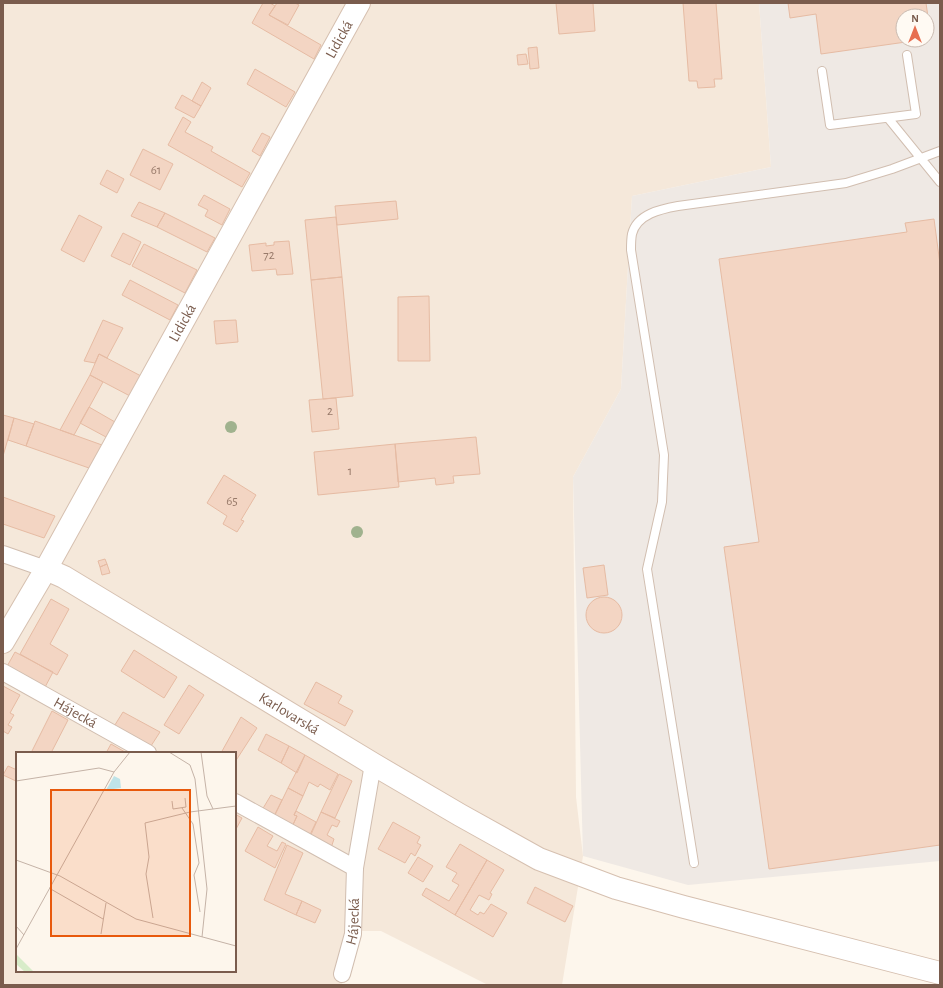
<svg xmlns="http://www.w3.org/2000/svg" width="943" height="988" viewBox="0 0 943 988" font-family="'Alegreya Sans',sans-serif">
<rect width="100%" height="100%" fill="#fdf6ec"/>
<path fill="#f5e8da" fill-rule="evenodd" d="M3 3H759L771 167 632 196 621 389 573 477 576 797 583 856 562 985H488L381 931H359L344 972 342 985H3ZM17 753H235V971H17Z"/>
<path fill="#efe9e4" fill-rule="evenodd" d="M759 3H940V861L688 885 583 856 573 477 621 389 632 196 771 167ZM903 16H927V40H903Z"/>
<path fill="#f3d5c3" stroke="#e6bba3" d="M263 3H270L275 6 269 15 321 45 314 59 252 23Z
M277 3H295L299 5 288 25 269 15Z
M556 3H593L595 31 559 34Z
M683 3H716L722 79H714L715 87 698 88 697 81H689Z
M788 3H926L931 38 927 39V16H903V40H920L821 54 816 14 790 18Z
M537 47 539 68 530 69 528 48Z
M526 54 528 64 518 65 517 55Z
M255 69 295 92 286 107 247 84Z
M202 82 211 88 201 106 192 101Z
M182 95 201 106 194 118 175 108Z
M183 117 191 122 185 132 213 147 211 151 250 173 242 187 168 145Z
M262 133 270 137 260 156 252 151Z
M143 149 173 164 160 190 130 175Z
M107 170 124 179 117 193 100 184Z
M204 195 230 209 222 225 205 216 208 210 198 205Z
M396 201 398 219 337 225 335 206Z
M139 202 165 213 157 227 131 216Z
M165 213 215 238 207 252 157 227Z
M79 215 102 227 84 262 61 250Z
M336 217 342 277 311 280 305 220Z
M934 219 940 264V845L769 869 724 547 759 542 719 259 907 232 905 223Z
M123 233 141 242 130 265 111 256Z
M289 241 293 274 277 275 276 269 252 271 249 245 266 243V246L274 245V242Z
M144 244 197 270 185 293 132 266Z
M342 277 353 396 323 399 311 280Z
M130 280 178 305 170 320 122 295Z
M429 296 430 361H398V297Z
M103 320 123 328 107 358 99 354 95 363 84 361Z
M236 320 238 342 216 344 214 321Z
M99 354 141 376 130 396 90 375Z
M90 375 103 382 74 435 60 430Z
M336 398 339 429 312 432 309 400Z
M89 407 115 422 106 437 80 423Z
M3 415 14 418 3 456Z
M14 418 34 424 26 446 8 440Z
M35 421 102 445 89 468 26 446Z
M476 437 480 474 453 476 454 483 436 485 435 478 398 482 395 444Z
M395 444 399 487 318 495 314 452Z
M224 475 256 495 241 520 244 521 237 532 223 524 227 516 207 503Z
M3 497 55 516 44 538 3 524Z
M105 559 107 564 100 567 98 561Z
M107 564 110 573 102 575 100 567Z
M604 565 608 595 587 598 583 568Z
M586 615a18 18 0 1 1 36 0a18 18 0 1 1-36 0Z
M51 599 69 609 50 644 68 655 57 675 20 654Z
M134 650 177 677 164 698 121 671Z
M15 652 53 672 43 691 5 670Z
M316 682 342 696 338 703 353 711 345 726 304 704Z
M189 685 204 695 179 734 164 725Z
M3 686 20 695 10 713 14 715 8 725 12 727 8 734 3 731Z
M52 711 68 720 51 753H31Z
M123 712 160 732 149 749 113 728Z
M241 717 257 728 235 762V753H221Z
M266 734 289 746 281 763 258 750Z
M111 744 125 752V753H106Z
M289 746 305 755 297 773 281 763Z
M305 755 338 774 330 790 320 784 318 787 309 782 303 796 288 788Z
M8 766 17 770 16 781 3 775Z
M339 774 352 781 335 818 321 812Z
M288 788 303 796 294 815 297 816 291 829 273 819Z
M271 795 282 800 274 816 262 810Z
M296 811 316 822 308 839 291 829 297 816 294 815Z
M321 812 340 821 337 827 332 825 327 835 334 839 330 851 309 839Z
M235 814 242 818 235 831Z
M393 822 420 837 417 843 421 845 415 856 411 853 405 863 378 849Z
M258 827 273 836 267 846 277 851 282 842 286 844 275 868 245 851Z
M460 844 487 860 455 915 422 895 426 888 449 901 459 885 452 881 457 873 446 867Z
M287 845 303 853 285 894 302 901 296 915 264 900Z
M418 857 433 866 423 882 408 873Z
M487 860 504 870 490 893 492 894 489 900 479 895 470 910 478 915 480 912 484 914 491 904 507 913 493 937 455 915Z
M535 887 573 906 565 922 527 903Z
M302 901 321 910 315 923 296 915Z"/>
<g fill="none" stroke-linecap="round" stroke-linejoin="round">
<g stroke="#d1beb0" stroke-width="10">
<path id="lane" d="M822 71 830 125 916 114 907 55
M888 118 940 182
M694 863 647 569 662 502 664 455 631 250C631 245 631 239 632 234 637 214 661 209 678 206L846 183 892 169 940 151"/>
</g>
<g stroke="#d1beb0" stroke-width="18">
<g id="street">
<path d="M3 554 46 569"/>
<path id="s1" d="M3 672 148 753"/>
<path d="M235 802 355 868"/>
<path id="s2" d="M342 974 353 934 355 868 373 764"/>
</g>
</g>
<g stroke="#d6c0b0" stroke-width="24">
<g id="secondary">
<path id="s3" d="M46 569 64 577 373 764 460 815 539 859 616 888 684 907 940 973"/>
<path id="s4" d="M3 642 46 569 359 3"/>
</g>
</g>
<use href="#lane" stroke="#fff" stroke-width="8"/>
<use href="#street" stroke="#fff" stroke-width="16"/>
<use href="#secondary" stroke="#fff" stroke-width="22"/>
</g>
<g fill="#a0b28e">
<circle cx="231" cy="427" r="6"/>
<circle cx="357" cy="532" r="6"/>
</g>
<g text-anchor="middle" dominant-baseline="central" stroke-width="3.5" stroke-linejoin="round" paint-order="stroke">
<g font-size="13" fill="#987a6a">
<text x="156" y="170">61</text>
<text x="269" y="255">72</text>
<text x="330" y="411">2</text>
<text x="350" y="471">1</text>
<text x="232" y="501">65</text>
</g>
<g font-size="15" fill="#7a5c4d" stroke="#fffaf3">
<text stroke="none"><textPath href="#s4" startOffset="690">Lidická</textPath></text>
<text stroke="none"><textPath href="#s4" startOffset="366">Lidická</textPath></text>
<text stroke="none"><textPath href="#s1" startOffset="83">Hájecká</textPath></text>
<text stroke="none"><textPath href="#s3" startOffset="283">Karlovarská</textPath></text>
<text stroke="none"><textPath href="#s2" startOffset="54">Hájecká</textPath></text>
</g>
</g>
<g transform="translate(16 752)">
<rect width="220" height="220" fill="#fdf6ec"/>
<path d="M0 202 18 220H9L0 212Z" fill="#d8ecc9"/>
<path d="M98 24 104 27 105 36 90 38Z" fill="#bfe3e8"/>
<path fill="none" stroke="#c5b3a7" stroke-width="1" d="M153 0 174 13 179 27 191 137 186 185M185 0 191 44 197 57M0 29 83 16 98 20M156 49 157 57 170 55 169 46M166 56 177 72 183 111 178 123 184 160M0 108 44 124 120 167 220 194M33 136 87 167M137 166 130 122 133 105 129 71 174 60 220 54M0 174 8 183M85 182 90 151M0 197 98 20 114 0"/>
<path fill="#e8590c" fill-opacity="0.15" stroke="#e8590c" stroke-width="2" d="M35 38H174V184H35Z"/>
<rect width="220" height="220" fill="none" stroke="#7a5c4d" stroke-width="2"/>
</g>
<rect width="943" height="988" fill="none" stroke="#7a5c4d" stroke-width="8"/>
<g transform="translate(915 28)"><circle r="19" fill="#fffaf3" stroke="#cabbb1"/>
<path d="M0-3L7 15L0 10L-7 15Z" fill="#e76f51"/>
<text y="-6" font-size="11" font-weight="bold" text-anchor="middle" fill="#7a5c4d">N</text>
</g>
</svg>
